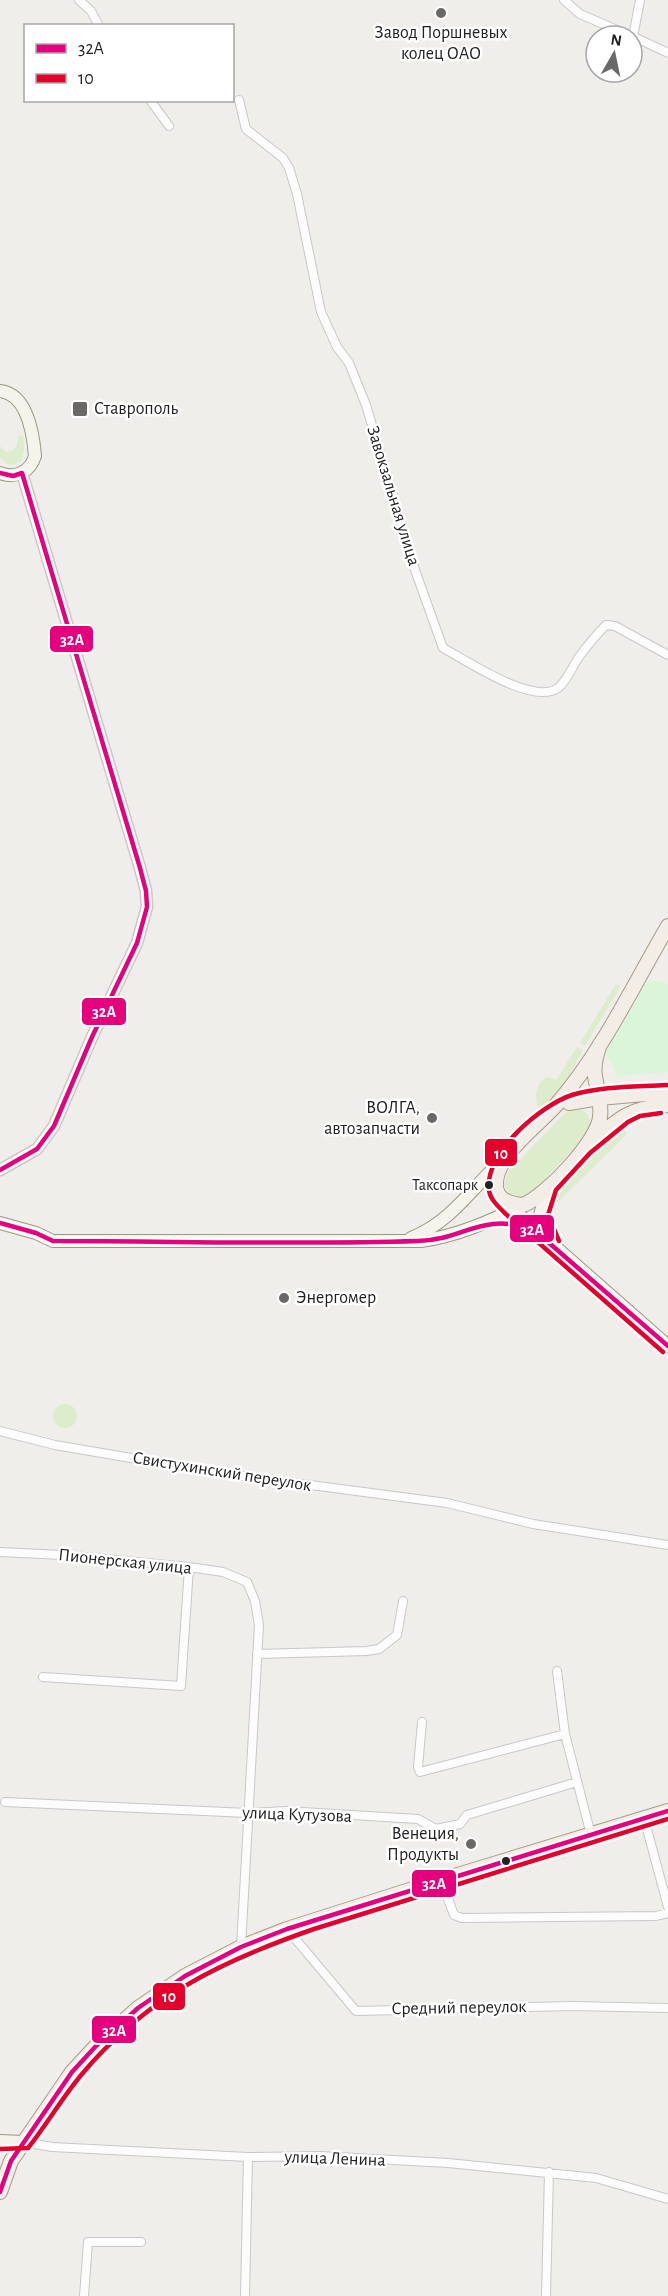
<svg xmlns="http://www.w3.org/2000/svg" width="668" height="2296" viewBox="0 0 668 2296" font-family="'Alegreya Sans',sans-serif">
<rect width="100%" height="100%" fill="#f0eeeb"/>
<path fill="#ddeccb" d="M23 435 24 448 22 460 14 465 7 464 0 458V446L6 452 12 451 17 445 18 436Z
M616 984 621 986 585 1046 580 1043Z
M577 1047 583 1050 560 1092 544 1108 538 1107C534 1095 536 1083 547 1077L556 1080Z
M576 1108C592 1112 592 1122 587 1135L531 1194 519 1198 511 1196 504 1185 508 1172 565 1113Z
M624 1125 626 1135 550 1210 556 1191Z
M53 1416a12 12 0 1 1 24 0a12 12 0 1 1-24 0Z"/>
<path fill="#daf5da" d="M662 981 668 985V1072L618 1076 605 1054 647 982Z"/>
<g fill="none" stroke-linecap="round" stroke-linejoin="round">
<g stroke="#c9c8c7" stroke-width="10">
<path id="minor" d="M79 0 91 11 99 26
M564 0 580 14 631 36
M632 36 668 53
M633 37 640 0
M150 100 169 126
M239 100 246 129 283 158 289 168 297 194 321 312 337 347 349 363 366 405 415 570 443 648C466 660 533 706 558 688 567 681 572 667 579 657 587 646 596 635 606 625L615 626 668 655
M0 1431 55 1445 213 1472 447 1503 533 1524 668 1545
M0 1552 62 1555 189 1567 223 1572 247 1582 255 1601 259 1625 241 1947
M257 1654 367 1651 379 1649 397 1635 403 1601
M557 1671 565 1734 591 1835
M43 1677 181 1686 189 1567
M422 1722 418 1767 420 1772 565 1734
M5 1802 248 1813 286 1811 418 1819 436 1829 460 1824 467 1815 577 1782
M644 1818 668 1907
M441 1880 454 1915 462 1918 656 1916 668 1913
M287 1929 356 2011 573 2006 668 2008
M23 2142 52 2147 248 2157 320 2156 448 2163 596 2178 668 2199
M84 2296 88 2242H141
M245 2296 248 2157
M546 2296 549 2172"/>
</g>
<g stroke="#c9c8c7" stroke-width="13">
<path id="tertiary" d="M0 1170 37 1149 54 1126 92 1037 137 943 147 907 146 891 140 868 22 473"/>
</g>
<g stroke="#999a82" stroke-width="14">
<path id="secondary" d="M0 391C27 394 33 432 35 456 30 472 16 479 0 473
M509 1206 668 1346
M0 1223 36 1233 53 1241H421C457 1236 491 1221 523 1205
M411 1238C451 1222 472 1188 502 1160
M548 1239 540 1215 548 1187
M0 2141 23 2142"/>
</g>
<g stroke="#a79c86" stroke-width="16">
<path id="primary" d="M600 1044C596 1055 593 1065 595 1076 597 1090 602 1103 600 1117 598 1141 545 1197 523 1205 509 1204 494 1199 496 1182 498 1153 539 1125 557 1104 602 1052 633 986 668 926
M569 1103 599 1098 668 1092
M593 1141C620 1117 631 1108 668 1105
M0 2192 11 2161 72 2072 96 2046 138 2008 185 1976 241 1947 287 1929 441 1880 668 1811"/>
</g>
<use href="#minor" stroke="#fdfcfc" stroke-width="8"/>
<use href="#tertiary" stroke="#fdfcfc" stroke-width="10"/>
<use href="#secondary" stroke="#f4f4ed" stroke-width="12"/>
<use href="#primary" stroke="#f3ede7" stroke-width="14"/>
<g stroke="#fff" stroke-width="9">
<path id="bus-1" d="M0 473 13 476 22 473 140 868 146 891 147 907 137 943 92 1037 54 1126 37 1149 0 1170
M0 1223 36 1233 53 1241C174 1241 296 1245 418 1241 465 1240 479 1212 533 1229L668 1346
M0 2192 11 2161 72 2072 96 2046 138 2008 185 1976 241 1947 287 1929 668 1811"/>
</g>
<g stroke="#fff" stroke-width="9">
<path id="bus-2" d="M559 1241 548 1215 556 1190 590 1153 628 1122 640 1116 661 1113
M663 1352 507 1215C500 1208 490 1200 489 1190 484 1153 541 1105 572 1095 603 1086 636 1087 667 1085
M0 2149 28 2148C47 2124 62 2098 82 2074 147 1997 219 1962 314 1929L668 1819"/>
</g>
<use href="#bus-1" stroke="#e5007d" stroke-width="4.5"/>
<use href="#bus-2" stroke="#e4002b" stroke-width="4.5"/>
</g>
<g fill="#6a6968" stroke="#fff" stroke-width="2">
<circle cx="441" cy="13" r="6"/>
<rect x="72" y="401" width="16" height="16" rx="3"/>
<circle cx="432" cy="1118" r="6"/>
<circle cx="284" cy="1298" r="6"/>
<circle cx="471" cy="1844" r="6"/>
</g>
<g fill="#222" stroke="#fff" stroke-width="2">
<circle cx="489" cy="1185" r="5"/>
<circle cx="506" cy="1861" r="5"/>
</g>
<g text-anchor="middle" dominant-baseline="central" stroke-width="5" stroke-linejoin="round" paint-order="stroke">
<g font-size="16" fill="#222" stroke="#fff" text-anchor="end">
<text x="478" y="1185">Таксопарк</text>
</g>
<g font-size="18" fill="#222" stroke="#fff" text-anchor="start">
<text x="441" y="33" text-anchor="middle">Завод Поршневых<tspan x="441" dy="21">колец ОАО</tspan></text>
<text x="94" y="409">Ставрополь</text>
<text x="420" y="1108" text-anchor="end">ВОЛГА,<tspan x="420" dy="21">автозапчасти</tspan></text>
<text x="296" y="1298">Энергомер</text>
<text x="459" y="1834" text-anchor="end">Венеция,<tspan x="459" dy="21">Продукты</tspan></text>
</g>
<g font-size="18" fill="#222" stroke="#fff">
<text transform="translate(393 496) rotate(73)">Завокзальная улица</text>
<text transform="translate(222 1472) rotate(9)">Свистухинский переулок</text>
<text transform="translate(125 1562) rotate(6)">Пионерская улица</text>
<text transform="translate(297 1815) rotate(2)">улица Кутузова</text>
<text transform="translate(459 2008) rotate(-1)">Средний переулок</text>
<text transform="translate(335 2159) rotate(2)">улица Ленина</text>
</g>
</g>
<g stroke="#fff" stroke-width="2">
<rect x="49" y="625" width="45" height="28" rx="6" fill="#e5007d"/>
<rect x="81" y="997" width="46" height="29" rx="6" fill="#e5007d"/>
<rect x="484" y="1138" width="34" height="29" rx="6" fill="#e4002b"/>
<rect x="509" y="1214" width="46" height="29" rx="6" fill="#e5007d"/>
<rect x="411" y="1869" width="46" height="29" rx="6" fill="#e5007d"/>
<rect x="152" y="1982" width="34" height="29" rx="6" fill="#e4002b"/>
<rect x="91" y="2015" width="46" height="29" rx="6" fill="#e5007d"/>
</g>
<g font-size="16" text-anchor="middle" font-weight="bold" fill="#fff">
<text x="72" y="645">32A</text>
<text x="104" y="1017">32A</text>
<text x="501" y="1159">10</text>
<text x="532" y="1235">32A</text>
<text x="434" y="1889">32A</text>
<text x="169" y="2002">10</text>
<text x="114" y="2036">32A</text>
</g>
<rect x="24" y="24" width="210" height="78" fill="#ffffff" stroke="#a7a7a7" stroke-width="1.5"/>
<rect x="36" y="44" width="30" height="9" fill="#e5007d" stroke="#a7a7a7" stroke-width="1.5"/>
<text x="78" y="54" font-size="18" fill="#222222">32A</text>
<rect x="36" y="74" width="30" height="9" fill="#e4002b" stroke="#a7a7a7" stroke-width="1.5"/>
<text x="78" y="84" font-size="18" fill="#222222">10</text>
<g transform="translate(614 54) rotate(9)"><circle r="28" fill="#ffffff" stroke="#a7a7a7" stroke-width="1.5"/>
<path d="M0-4.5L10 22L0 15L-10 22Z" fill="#6a6968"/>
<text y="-9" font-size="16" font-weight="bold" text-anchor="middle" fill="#222222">N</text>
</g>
</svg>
